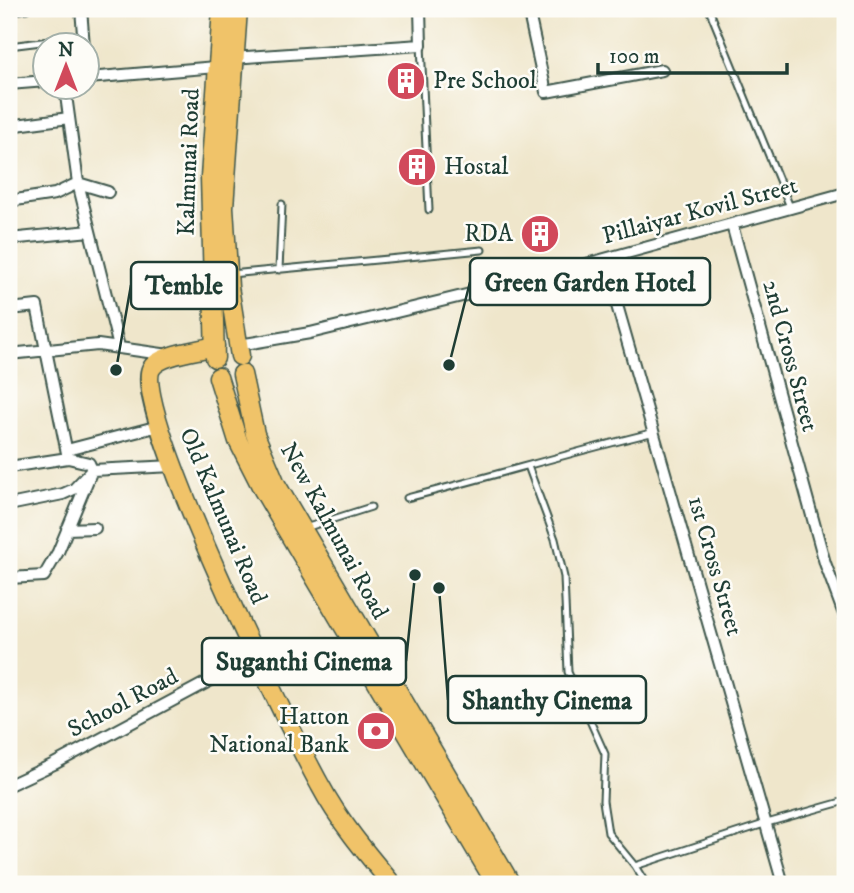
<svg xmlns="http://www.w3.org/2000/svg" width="854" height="893" viewBox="0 0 854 893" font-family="'IM FELL DW Pica',serif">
<rect width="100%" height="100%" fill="#fdfcf7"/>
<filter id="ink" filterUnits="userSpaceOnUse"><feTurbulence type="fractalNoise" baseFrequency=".0143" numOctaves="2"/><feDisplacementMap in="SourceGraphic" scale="14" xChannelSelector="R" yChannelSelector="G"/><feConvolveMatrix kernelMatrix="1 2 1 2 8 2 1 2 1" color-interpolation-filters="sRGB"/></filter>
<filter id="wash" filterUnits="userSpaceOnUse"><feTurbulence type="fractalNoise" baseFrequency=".00686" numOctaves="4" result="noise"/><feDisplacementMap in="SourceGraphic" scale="28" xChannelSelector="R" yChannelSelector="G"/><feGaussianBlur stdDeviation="1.57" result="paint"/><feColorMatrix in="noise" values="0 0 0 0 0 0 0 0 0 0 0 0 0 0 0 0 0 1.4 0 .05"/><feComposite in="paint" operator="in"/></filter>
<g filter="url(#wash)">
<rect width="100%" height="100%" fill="#efe6cb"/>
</g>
<g filter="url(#ink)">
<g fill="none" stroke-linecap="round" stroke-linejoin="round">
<g stroke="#3e564b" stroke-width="9">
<path id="service" d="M709 9 790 207
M9 12 27 9
M421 45 429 210
M9 46 82 37
M279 270 282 204
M231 274 482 250
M528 466 555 539 564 577 568 672 605 754 603 801 608 833 635 866 646 884
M407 498C490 477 572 452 655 432
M305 528 371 507
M635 866 767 823 845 801"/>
</g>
<g stroke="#3e564b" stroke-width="14">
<path id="minor" d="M81 9 84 46
M528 9 546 92 662 70
M233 58 421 45 420 9
M88 78 216 67
M9 84 46 81
M65 88 78 183 119 347
M9 126 69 118
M9 201 55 194 78 183 108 192
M732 225 825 563 845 617
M9 239 90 231
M604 260 783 884
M19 308 37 306 68 458
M239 345 310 333 532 279 845 193
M9 354 98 345 169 355
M67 450 159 426
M9 467 68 458 89 463 92 470 174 466
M9 505 63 494 74 489 92 470 58 552 44 576 9 578
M67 529 95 528
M9 785 54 764 256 656"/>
</g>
<g stroke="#3e564b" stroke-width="21">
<path id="primary" d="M215 346C197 351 159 354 151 369 131 408 291 733 320 785 339 821 366 853 392 884"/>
</g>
<g stroke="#3e564b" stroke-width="21">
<path id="trunk" d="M238 9 224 207 229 287 240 356
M215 358 210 177 222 9
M242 374 255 434 276 484 511 884
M218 377 238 441 263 490 496 884"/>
</g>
<use href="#service" stroke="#fff" stroke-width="5"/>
<use href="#minor" stroke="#fff" stroke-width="10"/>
<use href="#primary" stroke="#f0c369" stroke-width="18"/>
<use href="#trunk" stroke="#f0c369" stroke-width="18"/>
</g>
</g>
<defs>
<g id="building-disc" transform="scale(2.0125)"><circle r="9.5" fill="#d1495b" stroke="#fdfcf7"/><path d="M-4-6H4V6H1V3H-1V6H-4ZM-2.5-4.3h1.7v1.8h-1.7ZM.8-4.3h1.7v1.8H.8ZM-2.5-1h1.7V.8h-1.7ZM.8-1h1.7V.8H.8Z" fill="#fff"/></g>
<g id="bank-disc" transform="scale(2.0125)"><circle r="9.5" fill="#d1495b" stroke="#fdfcf7"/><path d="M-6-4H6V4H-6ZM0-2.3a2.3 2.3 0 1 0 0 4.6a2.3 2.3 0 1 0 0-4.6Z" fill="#fff"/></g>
</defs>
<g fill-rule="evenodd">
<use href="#building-disc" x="406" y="81"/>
<use href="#building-disc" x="417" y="167"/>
<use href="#building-disc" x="540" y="234"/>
<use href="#bank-disc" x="376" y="731"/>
</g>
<g text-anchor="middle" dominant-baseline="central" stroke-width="5" stroke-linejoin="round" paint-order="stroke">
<g font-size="24" fill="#1f3d34" stroke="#fdfcf7" text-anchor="start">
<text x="433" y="81">Pre School</text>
<text x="444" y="167">Hostal</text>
<text x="513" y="234" text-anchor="end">RDA</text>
<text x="349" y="717" text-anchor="end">Hatton<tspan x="349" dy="28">National Bank</tspan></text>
</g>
<g font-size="24" fill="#1f3d34" stroke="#fdfcf7">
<text transform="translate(189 162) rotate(-88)">Kalmunai Road</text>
<text transform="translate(700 211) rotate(-15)">Pillaiyar Kovil Street</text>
<text transform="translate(790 356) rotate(75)">2nd Cross Street</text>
<text transform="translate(223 516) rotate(67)">Old Kalmunai Road</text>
<text transform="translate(334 531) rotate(61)">New Kalmunai Road</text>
<text transform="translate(715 566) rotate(74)">1st Cross Street</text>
<text transform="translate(123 703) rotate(-28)">School Road</text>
</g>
</g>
<path fill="none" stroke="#1f3d34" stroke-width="2.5" d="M449 365L470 282M116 370L131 285M415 575L406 661M439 588L448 700"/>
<g fill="#1f3d34" stroke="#fdfcf7" stroke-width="2.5">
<circle cx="449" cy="365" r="7"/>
<circle cx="116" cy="370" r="7"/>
<circle cx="415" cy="575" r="7"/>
<circle cx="439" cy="588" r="7"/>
</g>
<g fill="#fdfcf7" stroke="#1f3d34" stroke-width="2.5">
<rect x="470" y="258" width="240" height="47" rx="7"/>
<rect x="131" y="262" width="106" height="47" rx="7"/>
<rect x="202" y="638" width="204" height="47" rx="7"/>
<rect x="448" y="676" width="198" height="47" rx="7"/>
</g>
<g font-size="26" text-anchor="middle" font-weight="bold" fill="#1f3d34">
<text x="590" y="291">Green Garden Hotel</text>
<text x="184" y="294">Temble</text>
<text x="304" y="670">Suganthi Cinema</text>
<text x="547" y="709">Shanthy Cinema</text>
</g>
<rect width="854" height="893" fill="none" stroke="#fdfcf7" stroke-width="35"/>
<g transform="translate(66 66)"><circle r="33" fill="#fdfcf7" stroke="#a4b0a9" stroke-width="2"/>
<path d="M0-5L12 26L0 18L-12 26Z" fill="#d1495b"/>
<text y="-10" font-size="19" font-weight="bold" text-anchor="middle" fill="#1f3d34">N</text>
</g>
<path d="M598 63v10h189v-10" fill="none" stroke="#1f3d34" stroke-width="3.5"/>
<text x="609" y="63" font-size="21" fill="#1f3d34" stroke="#fdfcf7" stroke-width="5" paint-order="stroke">100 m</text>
</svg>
